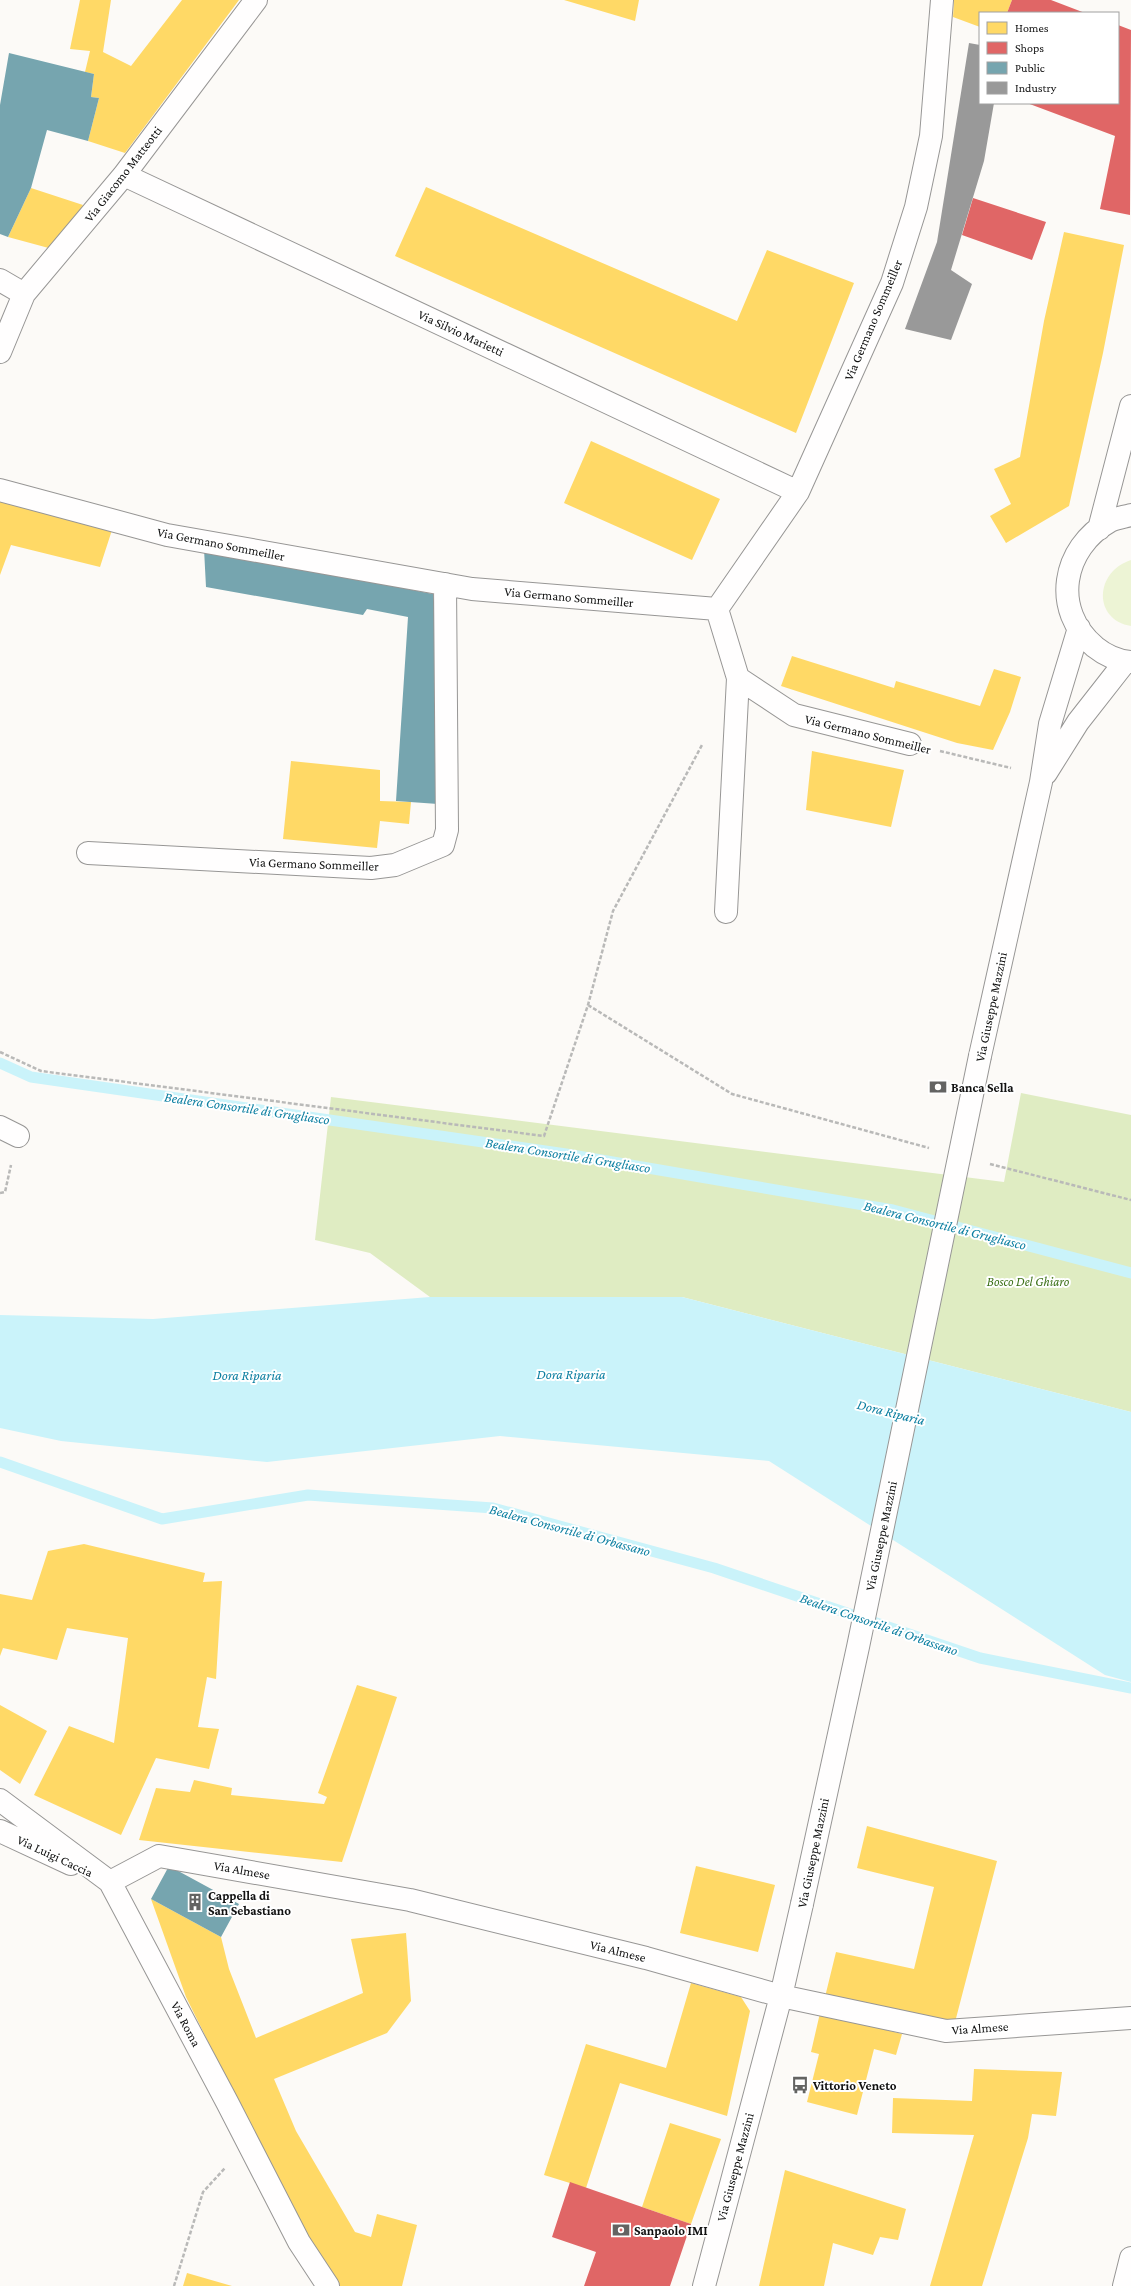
<svg xmlns="http://www.w3.org/2000/svg" width="1131" height="2286" viewBox="0 0 1131 2286" font-family="'Crimson Pro',serif">
<rect width="100%" height="100%" fill="#fcfaf7"/>
<path fill="#edf4d5" d="M1131 560V626C1093 620 1094 572 1131 560Z"/>
<path fill="#dfecc2" d="M1021 1093 1131 1115V1412L682 1297H430L370 1253 315 1240 331 1097 1004 1182Z"/>
<path fill="#caf3fa" d="M430 1297H682L1131 1412V1682L1105 1675 769 1461 500 1436 267 1462 61 1441 0 1428V1315L153 1319Z"/>
<path fill="#ffd966" d="M80 0H111L103 52 131 66 182 0H239L125 153 88 141 99 98 91 97 94 74 85 72 90 51 70 49Z
M564 0H639L635 21Z
M954 0H1012L1007 13H980V27L953 17Z
M426 187 737 321 767 250 854 283 796 433 395 256Z
M31 188 83 205 56 250 8 237Z
M1064 232 1124 245 1103 353 1069 506 1006 543 990 516 1011 504 994 469 1020 457 1044 321Z
M591 441 720 499 692 560 564 503Z
M0 499 112 530 100 567 11 545 0 575Z
M792 656 894 688 896 681 980 706 994 669 1021 677 1010 712 993 750 957 743 781 686Z
M812 751 904 770 891 827 806 810Z
M291 761 380 770V801L411 802 409 824 380 821 377 848 283 839Z
M84 1544 205 1573 203 1582 222 1581 216 1679 207 1677 198 1727 219 1729 209 1769 156 1758 121 1835 34 1795 69 1726 114 1743 128 1638 67 1628 57 1660 3 1648 0 1656V1594L32 1600 48 1551Z
M357 1685 397 1697 342 1862 139 1840 156 1788 190 1792 194 1780 232 1788 231 1795 324 1804 327 1797 318 1793Z
M0 1705 47 1731 20 1784 0 1770Z
M867 1826 997 1861 954 2026 825 1997 836 1952 914 1969 934 1887 857 1868Z
M696 1866 775 1885 758 1952 680 1933Z
M151 1899 221 1937 229 1969 256 2038 363 1993 351 1939 406 1933 411 2001 387 2033 274 2079 296 2131 355 2232 371 2237 377 2214 417 2225 402 2286H337L306 2239 186 1997Z
M691 1983 741 1997 750 2011 727 2116 620 2083 586 2188 544 2175 586 2044 666 2068Z
M820 2013 902 2034 896 2055 874 2049 857 2115 807 2102 819 2054 811 2052Z
M974 2069 1062 2072 1056 2116 1032 2114 1028 2138 982 2286H930L974 2135 892 2133 893 2098 972 2101Z
M670 2123 721 2139 691 2224 642 2207Z
M785 2170 906 2209 898 2240 880 2237 873 2255 833 2243 824 2286H759Z
M187 2273 232 2286H183Z"/>
<path fill="#e06666" d="M1012 0H1051L1085 13H1007Z
M1118 25 1131 30 1130 215 1100 209 1115 136 1027 103H1118Z
M973 198 1046 222 1032 260 962 235Z
M570 2182 691 2224 670 2286H584L596 2252 552 2237Z"/>
<path fill="#76a5af" d="M9 53 94 74 91 97 99 98 88 141 47 130 31 188 8 237 0 234V105Z
M204 549 433 594 436 616 438 804 396 801 408 617 367 609 363 615 206 587Z
M169 1866 239 1904 221 1937 151 1899Z"/>
<path fill="#999" d="M969 43 980 45V103H994L984 161 951 270 972 284 951 340 905 329 937 242Z"/>
<g fill="none" stroke-linecap="round" stroke-linejoin="round">
<path stroke="#caf3fa" stroke-width="11" d="M0 1063 31 1077 566 1154 893 1210 1131 1273
M0 1462 162 1519 308 1495 493 1508 714 1568 980 1658 1131 1688"/>
<g stroke="#979695" stroke-width="24">
<path id="minor" d="M124 175 798 492
M0 280 24 294
M0 352 24 294 124 175 256 0
M0 490 167 535 472 589 717 609
M1131 515C1124 517 1116 518 1110 521 1062 548 1051 610 1095 647 1105 655 1118 661 1131 662
M1099 529 1131 406
M717 609 798 492 892 283 916 207 931 136 942 0
M717 609 738 678 726 912
M738 678 794 715 910 744
M1046 773 1078 722 1125 662
M88 853 371 868 395 865 443 845 447 830 445 584
M980 1056 1041 782 1050 724 1079 628
M0 1127 18 1136
M0 1800 110 1882 227 2102 299 2242 328 2286
M0 1831 71 1864
M110 1882 159 1856 410 1900 646 1958 781 1996 946 2031 1131 2018
M704 2286 781 1996 802 1904
M1124 2286 1131 2258"/>
</g>
<path stroke="#b9b9b8" stroke-width="2.5" stroke-dasharray="4 2" stroke-linecap="butt" d="M940 751 1011 768
M588 1005 732 1094 929 1148
M0 1052 41 1071 544 1136 588 1005 613 911 702 745
M990 1164 1131 1200
M0 1193 5 1192 11 1165
M174 2286 203 2192 225 2168"/>
<use href="#minor" stroke="#fffefe" stroke-width="22"/>
<g stroke="#979695" stroke-width="24" stroke-linecap="butt">
<path id="minor-bridge" d="M802 1904 858 1647 980 1056"/>
</g>
<use href="#minor-bridge" stroke="#fffefe" stroke-width="22"/>
</g>
<defs>
<g id="bank-bare" transform="scale(1.38)"><path d="M-6-4H6V4H-6ZM0-2.3a2.3 2.3 0 1 0 0 4.6a2.3 2.3 0 1 0 0-4.6Z" fill="#636362" stroke="#fff" stroke-width="2.5" paint-order="stroke"/></g>
<g id="building-bare" transform="scale(1.38)"><path d="M-4-6H4V6H1V3H-1V6H-4ZM-2.5-4.3h1.7v1.8h-1.7ZM.8-4.3h1.7v1.8H.8ZM-2.5-1h1.7V.8h-1.7ZM.8-1h1.7V.8H.8Z" fill="#636362" stroke="#fff" stroke-width="2.5" paint-order="stroke"/></g>
<g id="bus-bare" transform="scale(1.38)"><path d="M-5-6H5V4H4V6H2V4H-2V6H-4V4H-5ZM-3.5-4V0h7V-4ZM-3.5 1.2v1.5H-2V1.2ZM2 1.2v1.5H3.5V1.2Z" fill="#636362" stroke="#fff" stroke-width="2.5" paint-order="stroke"/></g>
</defs>
<g fill-rule="evenodd">
<use href="#bank-bare" x="938" y="1087"/>
<use href="#building-bare" x="195" y="1902"/>
<use href="#bus-bare" x="800" y="2085"/>
<use href="#bank-bare" x="621" y="2230"/>
</g>
<g text-anchor="middle" dominant-baseline="central" stroke-width="4" stroke-linejoin="round" paint-order="stroke">
<g font-size="13" fill="#111" stroke="#fff">
<text transform="translate(123 174) rotate(-52)">Via Giacomo Matteotti</text>
<text transform="translate(873 320) rotate(-67)">Via Germano Sommeiller</text>
<text transform="translate(461 333) rotate(25)">Via Silvio Marietti</text>
<text transform="translate(221 544) rotate(11)">Via Germano Sommeiller</text>
<text transform="translate(569 597) rotate(5)">Via Germano Sommeiller</text>
<text transform="translate(868 734) rotate(14)">Via Germano Sommeiller</text>
<text transform="translate(314 864) rotate(2)">Via Germano Sommeiller</text>
<text transform="translate(991 1007) rotate(-78)">Via Giuseppe Mazzini</text>
<text transform="translate(881 1536) rotate(-78)">Via Giuseppe Mazzini</text>
<text transform="translate(813 1853) rotate(-78)">Via Giuseppe Mazzini</text>
<text transform="translate(55 1856) rotate(25)">Via Luigi Caccia</text>
<text transform="translate(242 1870) rotate(10)">Via Almese</text>
<text transform="translate(618 1951) rotate(14)">Via Almese</text>
<text transform="translate(186 2024) rotate(62)">Via Roma</text>
<text transform="translate(980 2028) rotate(-4)">Via Almese</text>
<text transform="translate(735 2167) rotate(-75)">Via Giuseppe Mazzini</text>
</g>
<g font-size="13" font-weight="bold" fill="#111" stroke="#fff" text-anchor="start">
<text x="951" y="1087">Banca Sella</text>
<text x="208" y="1895">Cappella di<tspan x="208" dy="15">San Sebastiano</tspan></text>
<text x="813" y="2085">Vittorio Veneto</text>
<text x="634" y="2230">Sanpaolo IMI</text>
</g>
<g font-size="13" font-style="italic" fill="#3d7119" stroke="#fff">
<text x="1028" y="1281">Bosco Del Ghiaro</text>
</g>
<g font-size="14" font-style="italic" fill="#0c7fa1" stroke="#fff">
<text transform="translate(247 1108) rotate(8)">Bealera Consortile di Grugliasco</text>
<text transform="translate(568 1155) rotate(9)">Bealera Consortile di Grugliasco</text>
<text transform="translate(945 1225) rotate(14)">Bealera Consortile di Grugliasco</text>
<text x="571" y="1374">Dora Riparia</text>
<text x="247" y="1375">Dora Riparia</text>
<text transform="translate(891 1412) rotate(14)">Dora Riparia</text>
<text transform="translate(570 1530) rotate(15)">Bealera Consortile di Orbassano</text>
<text transform="translate(879 1624) rotate(19)">Bealera Consortile di Orbassano</text>
</g>
</g>
<rect x="979" y="12" width="140" height="92" fill="#ffffff" stroke="#a0a0a0"/>
<rect x="987" y="22" width="20" height="12" fill="#ffd966" stroke="#a0a0a0"/>
<text x="1015" y="32" font-size="12" fill="#111111">Homes</text>
<rect x="987" y="42" width="20" height="12" fill="#e06666" stroke="#a0a0a0"/>
<text x="1015" y="52" font-size="12" fill="#111111">Shops</text>
<rect x="987" y="62" width="20" height="12" fill="#76a5af" stroke="#a0a0a0"/>
<text x="1015" y="72" font-size="12" fill="#111111">Public</text>
<rect x="987" y="82" width="20" height="12" fill="#999999" stroke="#a0a0a0"/>
<text x="1015" y="92" font-size="12" fill="#111111">Industry</text>
</svg>
